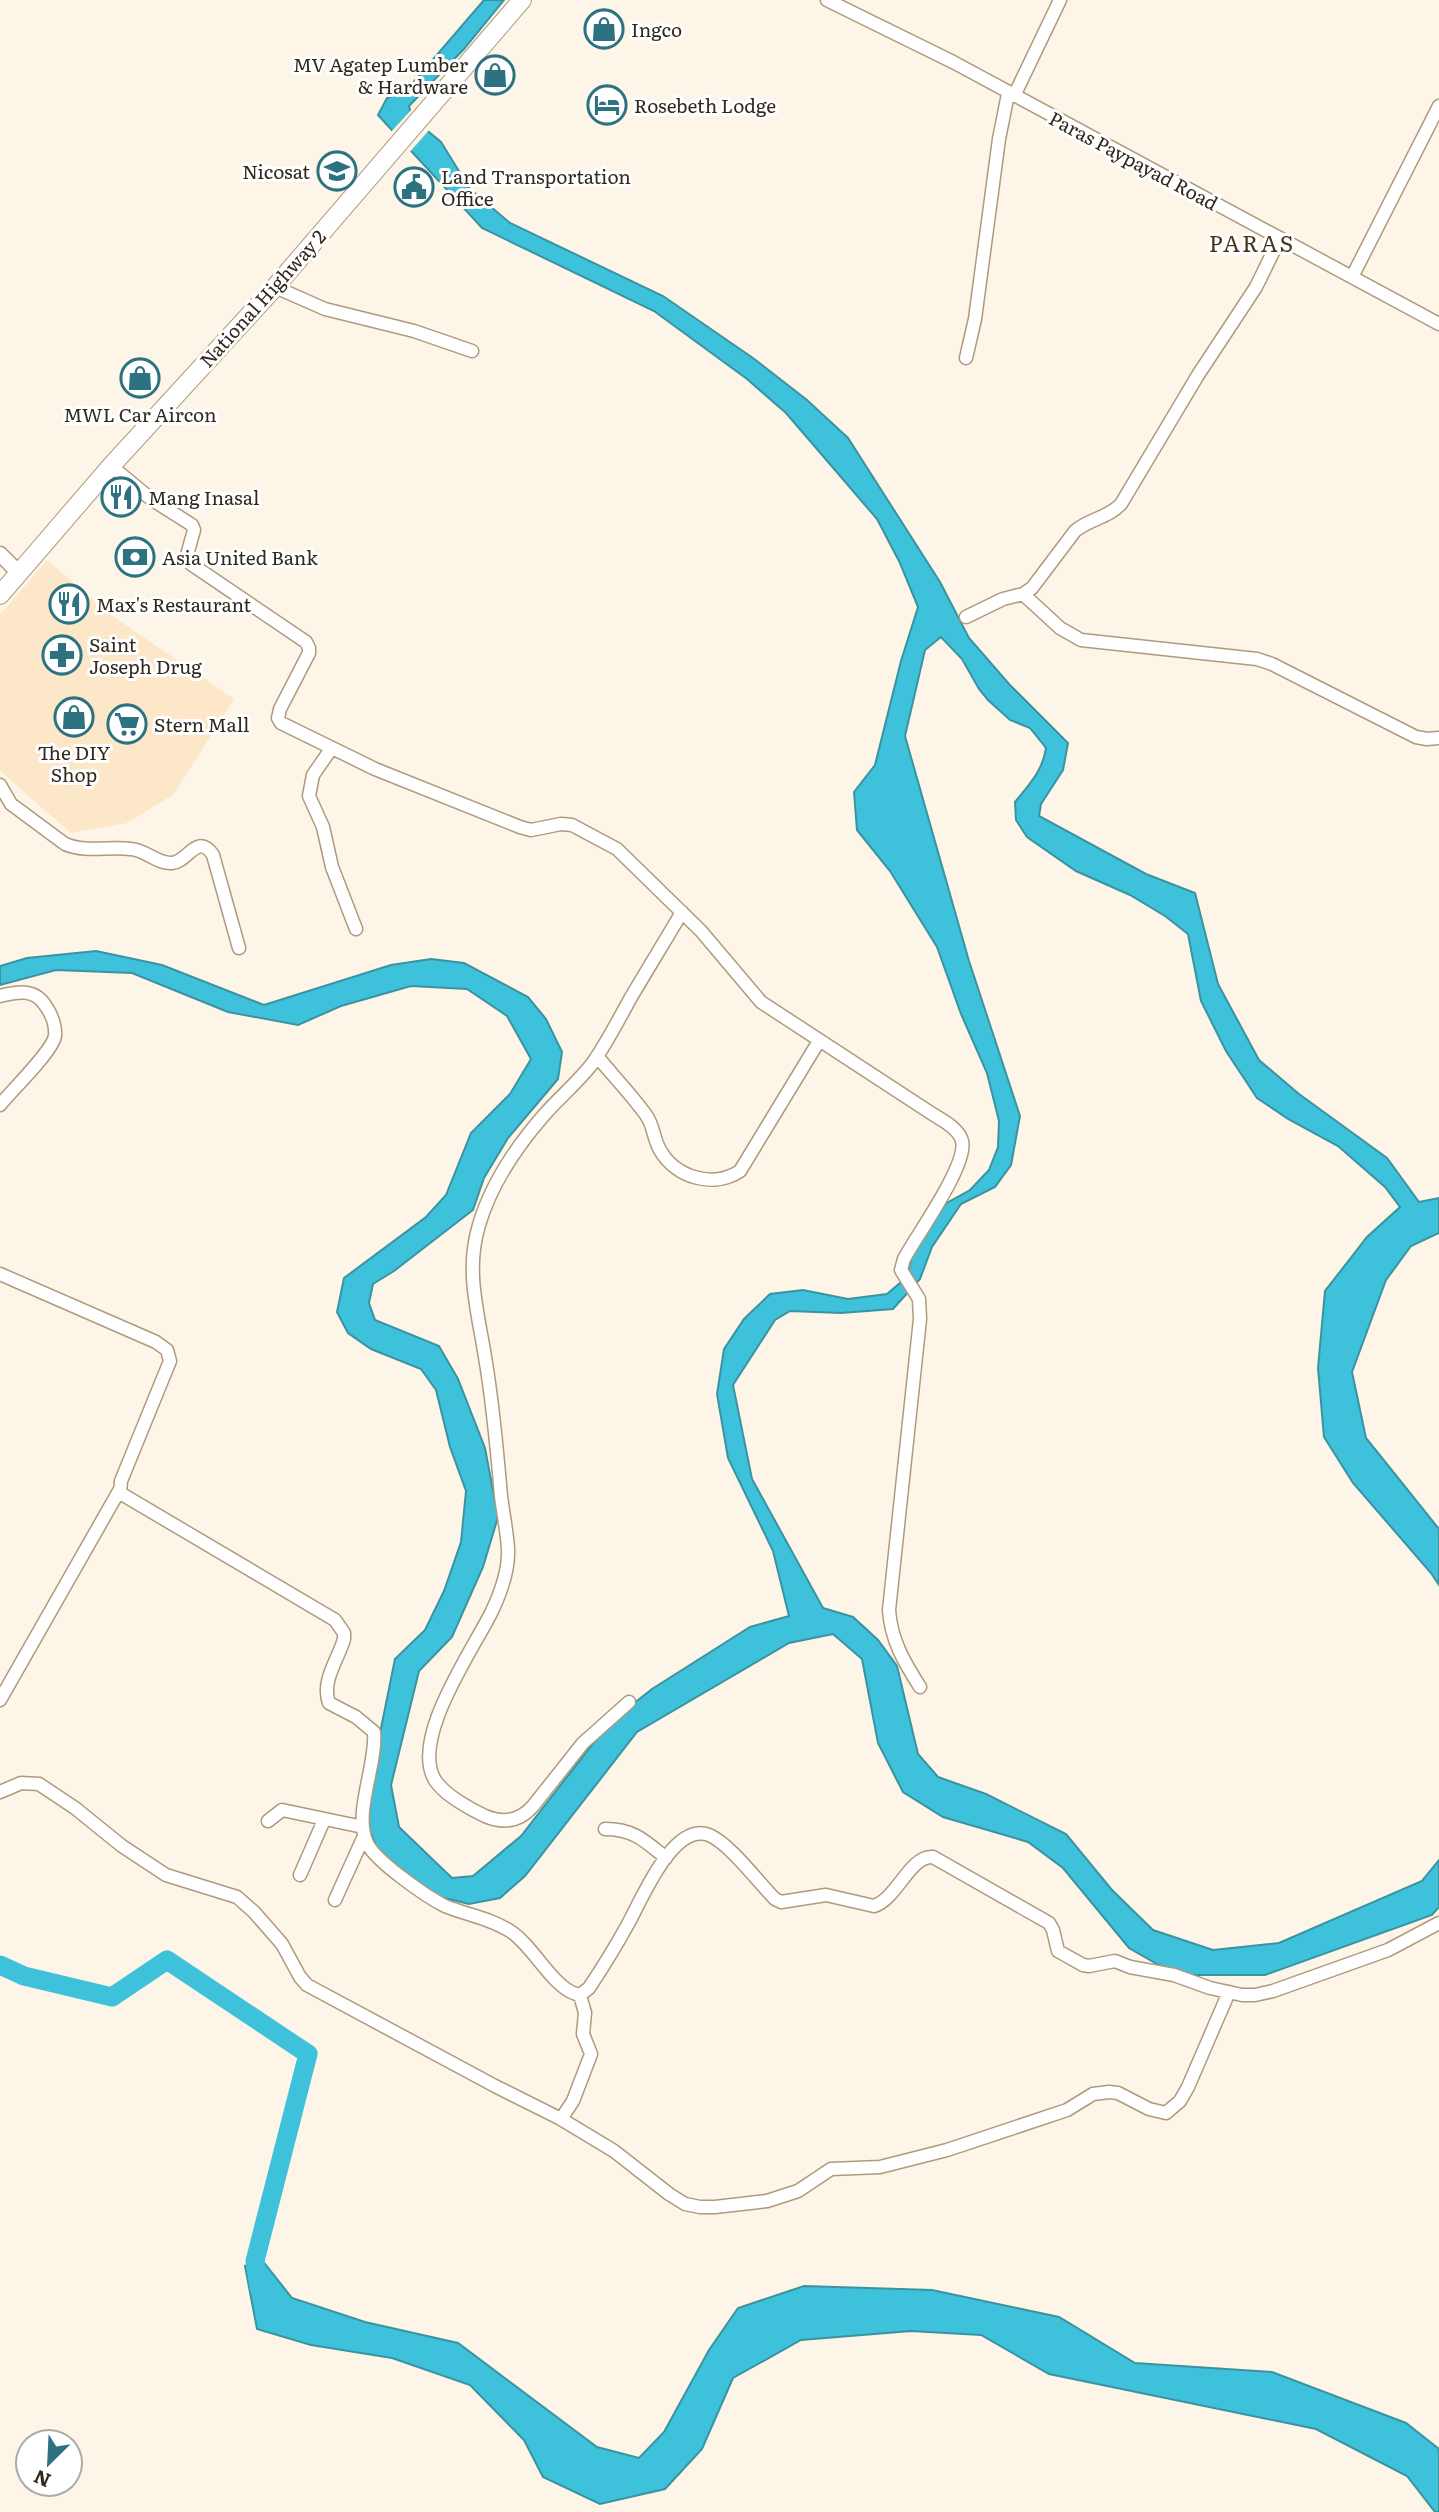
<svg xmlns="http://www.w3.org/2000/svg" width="1439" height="2512" viewBox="0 0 1439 2512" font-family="Literata,serif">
<rect width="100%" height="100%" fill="#fdf5e8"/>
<path fill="#fde7c9" d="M47 560 111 615 234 699 174 794 127 823 71 833 0 771V615Z"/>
<path fill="#3ec1da" stroke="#3a93a1" stroke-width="2" d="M484 0H504L464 49 409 106 412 118 441 142 470 189 510 223 663 296 753 358 807 400 848 438 940 582 969 638 1009 684 1068 743 1063 770 1041 804 1039 816 1146 874 1195 893 1218 984 1259 1060 1299 1094 1387 1158 1419 1202 1439 1198V1233L1411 1246 1386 1280 1352 1372 1366 1438 1439 1529V1585L1431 1573 1353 1483 1324 1437 1318 1368 1325 1291 1367 1237 1400 1207 1385 1187 1338 1146 1288 1119 1257 1098 1226 1051 1201 1001 1188 934 1165 916 1130 895 1076 871 1027 837 1016 820 1015 802C1029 785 1043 770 1046 748L1030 728 1010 720 988 700 979 689 962 659 941 637 925 650 905 736 969 961 1020 1116 1011 1165 995 1187 961 1204 932 1247 920 1279 893 1309 841 1313 790 1311 775 1320 733 1385 752 1479 823 1608 853 1617 878 1640 897 1666 918 1754 938 1777 986 1794 1066 1834 1112 1890 1153 1930 1213 1950 1279 1943 1422 1881 1439 1860V1907L1432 1915 1265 1975H1176L1129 1948 1063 1868 1028 1842 943 1817 903 1792 878 1743 862 1659 833 1634 789 1643 637 1732 525 1876 500 1898 469 1904 440 1897 411 1879 378 1851 368 1826 374 1763 395 1659 425 1630 444 1591 461 1542 466 1491 450 1447 436 1390 421 1369 371 1349 348 1333 337 1312 344 1278 426 1217 446 1195 471 1133 510 1094 531 1059 507 1016 467 989 411 986 341 1006 298 1025 228 1012 132 973 56 970 0 985V966L27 958 96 951 162 965 264 1005 391 965 431 959 464 963 528 997 546 1019 562 1052 558 1079 508 1138 484 1178 473 1210 394 1271 373 1284 369 1303 375 1320 439 1346 458 1379 485 1448 498 1517 483 1567 452 1637 419 1671 391 1785 399 1827 452 1878 473 1876 521 1836 609 1723 652 1689 750 1627 789 1616 773 1551 728 1458 717 1394 724 1349 744 1319 770 1294 803 1290 848 1299 887 1294 907 1277 912 1254 945 1204 970 1190 989 1170 998 1147 999 1121 987 1073 961 1014 937 947 890 871 857 830 854 792 875 765 901 661 918 607 900 563 877 519 786 413 747 379 654 311 482 228 378 115 387 98 398 94 411 85Z
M262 2260 292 2298 365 2322 458 2343 597 2447 639 2458 664 2432 709 2350 738 2308 804 2286 932 2290 1059 2317 1135 2363 1272 2372 1406 2423 1439 2449V2512H1435L1407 2476 1316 2429 1049 2374 981 2335 911 2331 801 2340 733 2378 702 2449 665 2489 600 2504 543 2477 524 2440 470 2385 392 2358 311 2345 257 2329 245 2266Z"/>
<path fill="#fdf5e8" d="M413 108 415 116 430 129 409 153 389 134Z"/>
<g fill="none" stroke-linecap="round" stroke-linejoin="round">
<path stroke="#3ec1da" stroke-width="19" d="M0 1965 24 1976 112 1997 167 1960 308 2054 255 2261 259 2287"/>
<g stroke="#af9a7d" stroke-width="15">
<path id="minor" d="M827 0 953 62 1439 324
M1014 96 1060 0
M1352 277 1439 106
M275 287 325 309 414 331 472 351
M966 358 975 319 999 139 1008 94
M111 466 151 499 192 525 194 530 187 555 191 564 306 642 309 648V653L280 709 278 718 281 723 375 769 520 827 531 830 561 824 572 825 617 849 701 931 761 1002 934 1115C944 1121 959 1129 962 1141 968 1165 916 1236 904 1259L901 1270 919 1299 920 1319 889 1610C891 1640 904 1662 920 1687
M1023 594 1060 628 1081 640 1257 659 1272 664 1416 737 1427 739 1439 738
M966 617 1003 599 1023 594 1032 588 1075 531C1089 519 1108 518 1121 504L1198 375 1256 287 1280 238
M331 749 313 775 309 796 323 827 332 867 356 929
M0 785 11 804 65 844C86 853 109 846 131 849 146 850 157 864 172 863 188 862 197 832 213 855L239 948
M0 996C17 992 34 988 45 1005 51 1013 56 1025 55 1036 52 1052 12 1090 0 1105
M597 1056C613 1076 631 1094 646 1115 654 1126 653 1138 660 1150 675 1177 713 1189 740 1171L819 1041
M0 1274 156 1342 167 1350 170 1361 121 1481 120 1493 335 1620 344 1633V1639C338 1660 321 1681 329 1703L356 1717 374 1732C377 1765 353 1813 367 1843 375 1861 427 1897 445 1906 467 1915 490 1918 510 1931 534 1946 554 1991 580 1995L589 1988C603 1967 616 1946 628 1924 641 1901 673 1821 709 1835 729 1843 759 1883 775 1899L781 1902 826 1895 874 1906C897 1899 910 1855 933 1857L1049 1923 1053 1930 1058 1951 1083 1965 1089 1966 1115 1961 1130 1967 1174 1975 1210 1988 1242 1995H1255L1273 1991 1388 1950 1439 1923
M0 1700 119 1491
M629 1702 583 1743 533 1806C520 1821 504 1824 485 1816 470 1809 447 1796 437 1783 406 1743 475 1647 492 1611 501 1592 509 1570 508 1549 507 1531 503 1513 501 1496 497 1449 493 1403 485 1357 478 1312 465 1271 479 1225 491 1184 517 1146 544 1115 560 1097 577 1083 592 1064 606 1044 618 1021 630 999 647 970 665 941 682 912
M0 1792 21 1783 39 1784 75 1808 122 1846 166 1875 237 1897 254 1912 282 1944 300 1977 307 1985 495 2086 561 2119 614 2151 669 2194 685 2204 700 2207H715L767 2201 798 2191 831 2169 880 2167 947 2150 1067 2110 1093 2094 1109 2092 1118 2093 1149 2109 1166 2113 1180 2101 1188 2087 1229 1992
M268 1821 282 1810 363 1827
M605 1829C634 1829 645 1841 666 1858
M300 1875 324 1820
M335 1900 364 1836
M561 2119 573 2101 591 2054 583 2034 585 2013 580 1995"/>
</g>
<g stroke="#af9a7d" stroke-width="17">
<path id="tertiary" d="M0 554 19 573"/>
</g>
<g stroke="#af9a7d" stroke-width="20">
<path id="primary" d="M0 595 111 466 275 287 522 0"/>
</g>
<use href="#minor" stroke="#fff" stroke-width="12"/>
<use href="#tertiary" stroke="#fff" stroke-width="14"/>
<use href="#primary" stroke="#fff" stroke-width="18"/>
</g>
<defs>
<g id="shop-ring" transform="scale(2.0125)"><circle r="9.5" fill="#fff" stroke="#2c7280" stroke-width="1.5"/><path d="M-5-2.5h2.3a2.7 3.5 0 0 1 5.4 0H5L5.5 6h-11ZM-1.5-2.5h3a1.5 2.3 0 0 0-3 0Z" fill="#2c7280"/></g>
<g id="hotel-ring" transform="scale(2.0125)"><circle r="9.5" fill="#fff" stroke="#2c7280" stroke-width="1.5"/><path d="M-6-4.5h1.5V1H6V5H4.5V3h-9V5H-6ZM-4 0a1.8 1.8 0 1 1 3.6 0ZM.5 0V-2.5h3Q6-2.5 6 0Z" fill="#2c7280"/></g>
<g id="school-ring" transform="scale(2.0125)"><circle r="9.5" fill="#fff" stroke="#2c7280" stroke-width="1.5"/><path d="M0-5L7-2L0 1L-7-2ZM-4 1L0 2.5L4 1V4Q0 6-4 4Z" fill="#2c7280"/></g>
<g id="civic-ring" transform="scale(2.0125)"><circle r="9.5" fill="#fff" stroke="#2c7280" stroke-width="1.5"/><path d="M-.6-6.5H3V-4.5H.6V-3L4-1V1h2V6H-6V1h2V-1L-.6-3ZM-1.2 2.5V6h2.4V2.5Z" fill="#2c7280"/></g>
<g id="restaurant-ring" transform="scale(2.0125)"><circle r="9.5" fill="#fff" stroke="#2c7280" stroke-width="1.5"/><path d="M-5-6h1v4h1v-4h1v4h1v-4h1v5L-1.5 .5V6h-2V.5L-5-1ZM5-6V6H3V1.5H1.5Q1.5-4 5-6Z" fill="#2c7280"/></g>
<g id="bank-ring" transform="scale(2.0125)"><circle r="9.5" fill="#fff" stroke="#2c7280" stroke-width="1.5"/><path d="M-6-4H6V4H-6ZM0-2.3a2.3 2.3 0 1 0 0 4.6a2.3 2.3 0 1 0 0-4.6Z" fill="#2c7280"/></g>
<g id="pharmacy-ring" transform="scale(2.0125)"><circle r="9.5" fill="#fff" stroke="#2c7280" stroke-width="1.5"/><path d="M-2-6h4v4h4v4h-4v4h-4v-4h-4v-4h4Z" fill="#2c7280"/></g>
<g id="supermarket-ring" transform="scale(2.0125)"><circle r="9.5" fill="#fff" stroke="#2c7280" stroke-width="1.5"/><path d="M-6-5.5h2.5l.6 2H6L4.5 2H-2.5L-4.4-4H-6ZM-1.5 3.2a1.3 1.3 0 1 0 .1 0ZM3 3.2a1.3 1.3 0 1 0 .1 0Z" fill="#2c7280"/></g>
</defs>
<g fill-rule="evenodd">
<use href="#shop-ring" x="604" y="29"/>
<use href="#shop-ring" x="495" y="75"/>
<use href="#hotel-ring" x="607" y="105"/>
<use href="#school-ring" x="337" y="171"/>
<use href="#civic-ring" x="414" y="187"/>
<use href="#shop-ring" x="140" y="378"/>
<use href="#restaurant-ring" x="121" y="497"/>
<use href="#bank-ring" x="135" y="557"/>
<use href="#restaurant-ring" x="69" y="604"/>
<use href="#pharmacy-ring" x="62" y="655"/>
<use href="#shop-ring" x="74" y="717"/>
<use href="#supermarket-ring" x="127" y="724"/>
</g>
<g text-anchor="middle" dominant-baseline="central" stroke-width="6" stroke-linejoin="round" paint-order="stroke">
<g font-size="19" fill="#31291d" stroke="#fff" text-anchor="start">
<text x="631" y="29">Ingco</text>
<text x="468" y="64" text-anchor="end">MV Agatep Lumber<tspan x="468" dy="22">&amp; Hardware</tspan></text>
<text x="634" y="105">Rosebeth Lodge</text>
<text x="310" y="171" text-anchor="end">Nicosat</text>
<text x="441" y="176">Land Transportation<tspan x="441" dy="22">Office</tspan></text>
<text x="140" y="414" text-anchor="middle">MWL Car Aircon</text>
<text x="148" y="497">Mang Inasal</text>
<text x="162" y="557">Asia United Bank</text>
<text x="96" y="604">Max's Restaurant</text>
<text x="89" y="644">Saint<tspan x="89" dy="22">Joseph Drug</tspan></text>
<text x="154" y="724">Stern Mall</text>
<text x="74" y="752" text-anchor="middle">The DIY<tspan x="74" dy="22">Shop</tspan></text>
</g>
<g font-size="19" fill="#31291d" stroke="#fff">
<text transform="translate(1134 160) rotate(28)">Paras Paypayad Road</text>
<text transform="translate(262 298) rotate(-48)">National Highway 2</text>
</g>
<g font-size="23" letter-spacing="2" fill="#49371d" stroke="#fff">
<text x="1252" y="242">PARAS</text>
</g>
</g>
<g transform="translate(49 2463) rotate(204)"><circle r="33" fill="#ffffff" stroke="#ada9a5" stroke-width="2"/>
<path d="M0-5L12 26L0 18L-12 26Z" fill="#2c7280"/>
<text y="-10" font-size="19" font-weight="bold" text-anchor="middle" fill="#31291d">N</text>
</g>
</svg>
